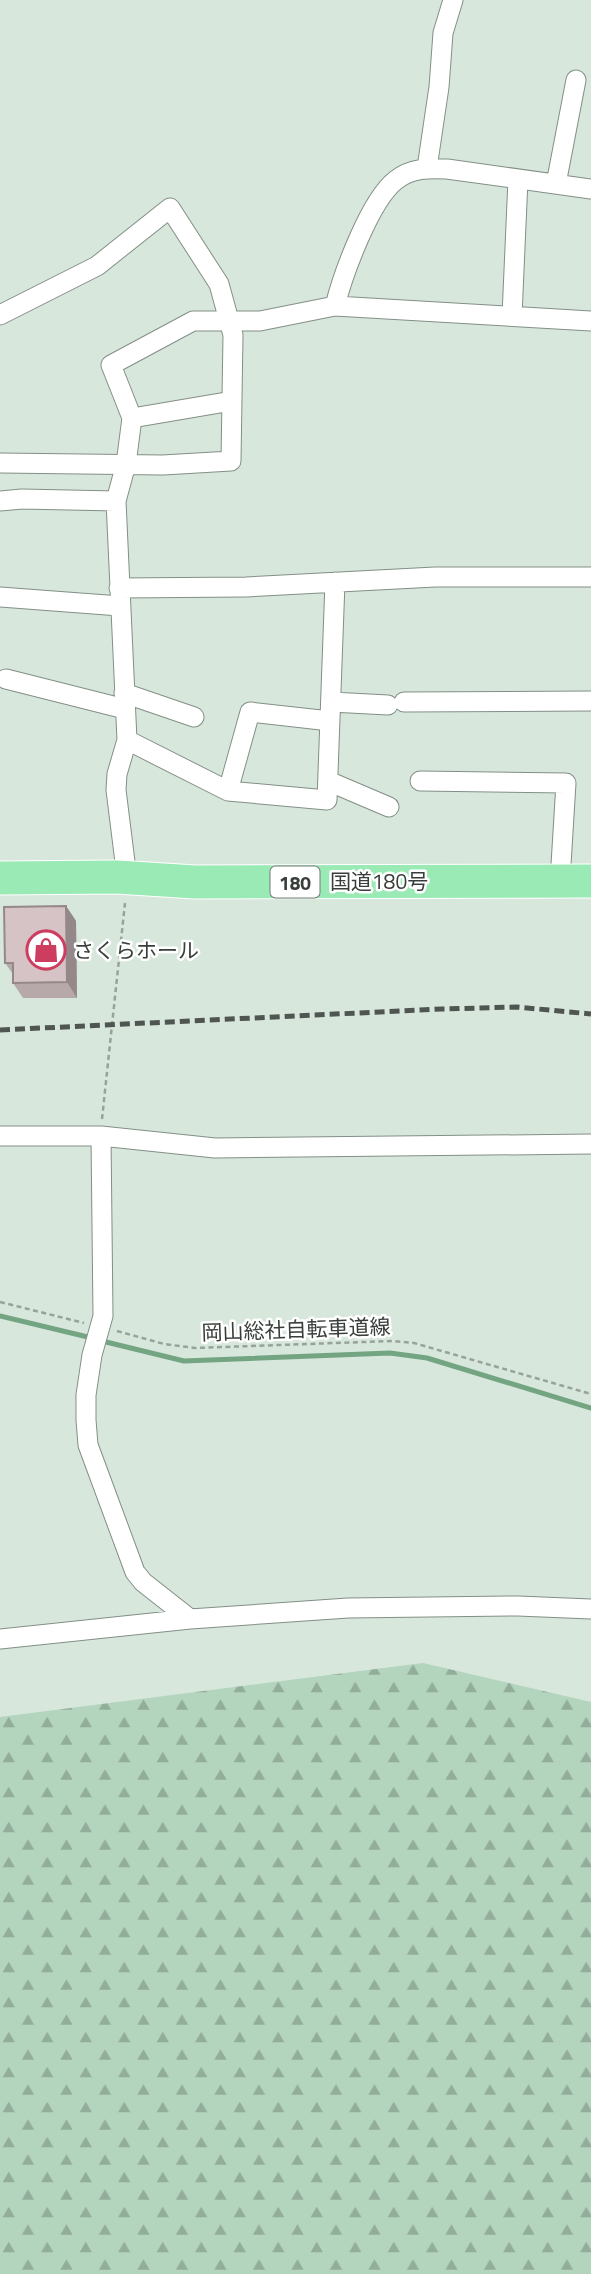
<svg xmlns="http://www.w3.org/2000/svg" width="591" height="2274" viewBox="0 0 591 2274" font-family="'Titillium Web','Noto Sans JP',sans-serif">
<defs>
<pattern id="forest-firs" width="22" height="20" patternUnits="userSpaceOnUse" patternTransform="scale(1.75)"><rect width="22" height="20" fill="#b3d4bd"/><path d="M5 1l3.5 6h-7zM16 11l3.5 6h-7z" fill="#93ad9b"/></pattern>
</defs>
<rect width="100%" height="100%" fill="#d8e7dc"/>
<path fill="url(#forest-firs)" d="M423 1663 591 1702V2274H0V1717Z"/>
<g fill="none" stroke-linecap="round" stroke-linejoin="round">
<path stroke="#73a583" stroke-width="5" d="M0 1316 92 1338
M102 1341 184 1361 390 1353 427 1358 591 1408"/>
<g stroke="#828f86" stroke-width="21">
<path id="minor" d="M427 168 439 87 443 33 453 0
M556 184 576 80
M335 306C343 274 370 200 396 180 411 168 429 168 447 169L591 189
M0 315 97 266 170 208 219 284 233 335 231 461 163 465 0 463
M512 316 518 179
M132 418 232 401
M0 501 22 499 116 501
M119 588 246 587 435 577H591
M0 597 120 606
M6 679 125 709
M124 693 194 717
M331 702 388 705
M404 702 591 701
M127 740 228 791 327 800 335 582
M328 781 389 807
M420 781 566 783 560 881
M228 791 250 712 330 721
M127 878 116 790 117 774 127 740 116 501 126 464 132 418 111 365 193 321H260L335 306 591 321
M0 1136H101L215 1148 591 1144
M101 1136 103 1316 92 1355 86 1395V1420L88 1445 135 1572 143 1582 190 1619
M0 1639 190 1619 348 1608 518 1606 591 1609"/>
</g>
<g stroke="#fff" stroke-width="35">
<path id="trunk" d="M0 878 117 877 195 882 591 881"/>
</g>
<path stroke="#97a29a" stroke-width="2.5" stroke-dasharray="5 3.5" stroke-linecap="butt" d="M102 1119 125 903
M0 1302 84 1323
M117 1331 164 1344 195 1348 392 1341 414 1343 591 1394"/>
<use href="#minor" stroke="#fff" stroke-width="19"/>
<use href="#trunk" stroke="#9aeab6" stroke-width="33"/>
<path stroke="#4f5651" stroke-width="5" stroke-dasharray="10 5" stroke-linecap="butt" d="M0 1030 442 1009 517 1007 591 1014"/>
</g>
<path fill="#b7a8a9" d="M66 906 76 921 77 998H23L13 983V974L5 963Z"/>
<path fill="#95888a" d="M66 906 76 921 77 998 67 982Z"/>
<path fill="#d5c3c5" stroke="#95888a" stroke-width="2" d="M66 906 67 982 13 983V963H5L4 907Z"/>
<defs>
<g id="shop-ring" transform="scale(2.0125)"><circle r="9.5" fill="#fff" stroke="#cc3d60" stroke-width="1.5"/><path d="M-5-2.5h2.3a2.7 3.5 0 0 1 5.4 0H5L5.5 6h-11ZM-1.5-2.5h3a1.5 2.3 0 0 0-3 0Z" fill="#cc3d60"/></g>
</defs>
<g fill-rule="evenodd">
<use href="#shop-ring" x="46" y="950"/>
</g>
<g text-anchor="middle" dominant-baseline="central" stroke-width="5" stroke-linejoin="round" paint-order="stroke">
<rect fill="#fff" stroke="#747875" stroke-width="2" x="270.5" y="866.5" width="49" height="31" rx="5"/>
<g font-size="19" font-weight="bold" fill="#383e3a">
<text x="295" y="882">180</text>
</g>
<g font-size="21" fill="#383e3a" stroke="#fff">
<text x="379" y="881">国道180号</text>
<text transform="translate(296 1329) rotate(-2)">岡山総社自転車道線</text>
</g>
<g font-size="21" fill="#383e3a" stroke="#fff" text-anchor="start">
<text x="73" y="950">さくらホール</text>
</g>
</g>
</svg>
